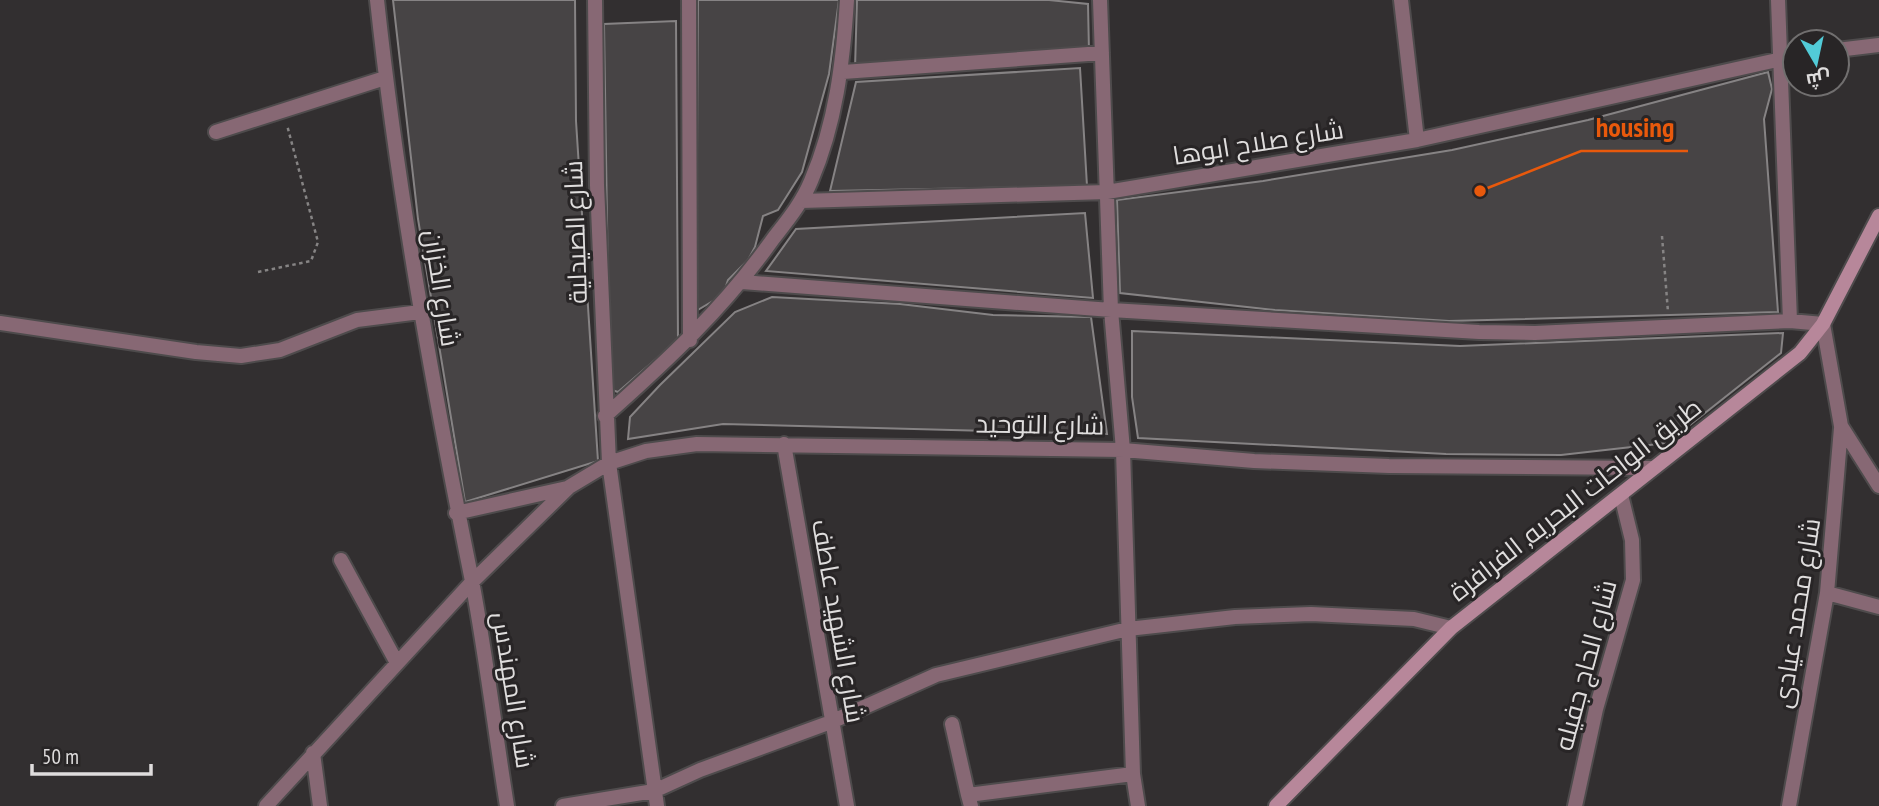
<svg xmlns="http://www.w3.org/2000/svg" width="1879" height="806" viewBox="0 0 1879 806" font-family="'PT Sans Narrow',Cairo,sans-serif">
<rect width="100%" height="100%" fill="#322f30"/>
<path fill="#474445" stroke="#868384" stroke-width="2" d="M393 0H575L576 121 598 461 465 502 418 219Z
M698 0H839L829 74 802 172 778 210 763 216 755 247 748 260 728 280 723 295 696 311Z
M857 0H1049L1088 4 1089 52 855 68Z
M676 21 678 340 618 392 612 390 609 350 604 24Z
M1080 68 1087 186 830 191 856 82Z
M1768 72 1772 89 1764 119 1778 312 1449 321 1275 310 1120 293 1117 200 1263 181 1452 150 1588 120Z
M1085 213 1093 298 766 271 796 229Z
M772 297 900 304 993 315 1091 317 1107 434 723 424 628 439 630 417 660 385 735 312Z
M1132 331 1460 346 1783 333 1781 353 1667 443 1561 455 1446 454 1138 438 1132 397Z"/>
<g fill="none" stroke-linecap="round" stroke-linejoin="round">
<g stroke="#4e4b4c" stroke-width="18">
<path id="street" d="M377 0C398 195 433 388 472 581 486 655 495 731 507 806
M595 0 597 185 609 463 657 806
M689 0 690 340
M1100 0 1111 310 1123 450 1133 774 1138 806
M1401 0 1417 140 1795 56
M1778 0 1790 321 1823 324 1841 426 1879 486
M1837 50 1879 45
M843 72 1102 53
M216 132 385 78
M801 201 1107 192 1417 140
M742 282 1111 310 1479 332 1535 333 1790 321
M0 323 196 352 241 356 280 350 357 320 420 312
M605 416C668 360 724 308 773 239 787 221 802 203 811 181 836 123 843 62 847 0
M784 444 847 806
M456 513 567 488
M341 560 397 663
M1827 593 1879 607
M952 724 968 795
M313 753 320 806
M266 806 472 582 569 487 609 463 646 451 697 444 1123 450 1254 461 1389 466 1653 468
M563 806 654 791 700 770 831 722 936 675 1128 629 1235 617 1311 614 1414 619 1451 628
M971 806 968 795 1133 774
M1575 806 1596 709 1633 580 1632 540 1621 495
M1789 806 1827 593 1841 428"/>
</g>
<g stroke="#4e4b4c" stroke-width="18">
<path id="secondary" d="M1276 806 1451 628 1800 353 1823 324 1879 216"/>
</g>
<path stroke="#868484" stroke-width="2.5" stroke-dasharray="3.5 3.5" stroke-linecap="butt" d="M1662 236 1668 312
M258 272 311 261 318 242 287 125"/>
<use href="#street" stroke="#876874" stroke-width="14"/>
<use href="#secondary" stroke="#b7879a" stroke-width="14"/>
</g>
<g text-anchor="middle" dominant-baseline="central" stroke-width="6" stroke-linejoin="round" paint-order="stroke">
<g font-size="26" fill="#dfdddd" stroke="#282526">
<text transform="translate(1258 142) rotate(-9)">شارع صلاح ابوها</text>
<text transform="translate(575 232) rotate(-92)">شارع الصيدلية</text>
<text transform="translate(442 288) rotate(81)">شارع الخزان</text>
<text transform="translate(1040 424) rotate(1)">شارع التوحيد</text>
<text transform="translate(1575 499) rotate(-38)">طريق الواحات البحريه, الفرافرة</text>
<text transform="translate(1796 613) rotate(-81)">شارع محمد عيادى</text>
<text transform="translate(839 621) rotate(80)">شارع الشهيد عاطف</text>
<text transform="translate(1585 665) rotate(-75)">شارع الحاج جفيله</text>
<text transform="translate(514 690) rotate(81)">شارع المهندس</text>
</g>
</g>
<path fill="none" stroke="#e8590c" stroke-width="2.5" d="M1480 191L1581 151H1688"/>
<circle fill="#e8590c" stroke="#282526" stroke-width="2.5" cx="1480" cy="191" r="7"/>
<g font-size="28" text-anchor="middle" font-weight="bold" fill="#e8590c" stroke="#282526" stroke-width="6" stroke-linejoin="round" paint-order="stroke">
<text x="1635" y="137">housing</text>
</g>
<g transform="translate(1816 63) rotate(171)"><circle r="33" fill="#282526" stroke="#716f6f" stroke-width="2"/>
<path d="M0-5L12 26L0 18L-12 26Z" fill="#52cbd7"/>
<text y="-10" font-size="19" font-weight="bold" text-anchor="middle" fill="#dfdddd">ش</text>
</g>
<path d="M32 764v10h119v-10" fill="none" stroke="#dfdddd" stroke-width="3.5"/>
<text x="42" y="764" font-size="21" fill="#dfdddd" stroke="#282526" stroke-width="5" paint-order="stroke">50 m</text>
</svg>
